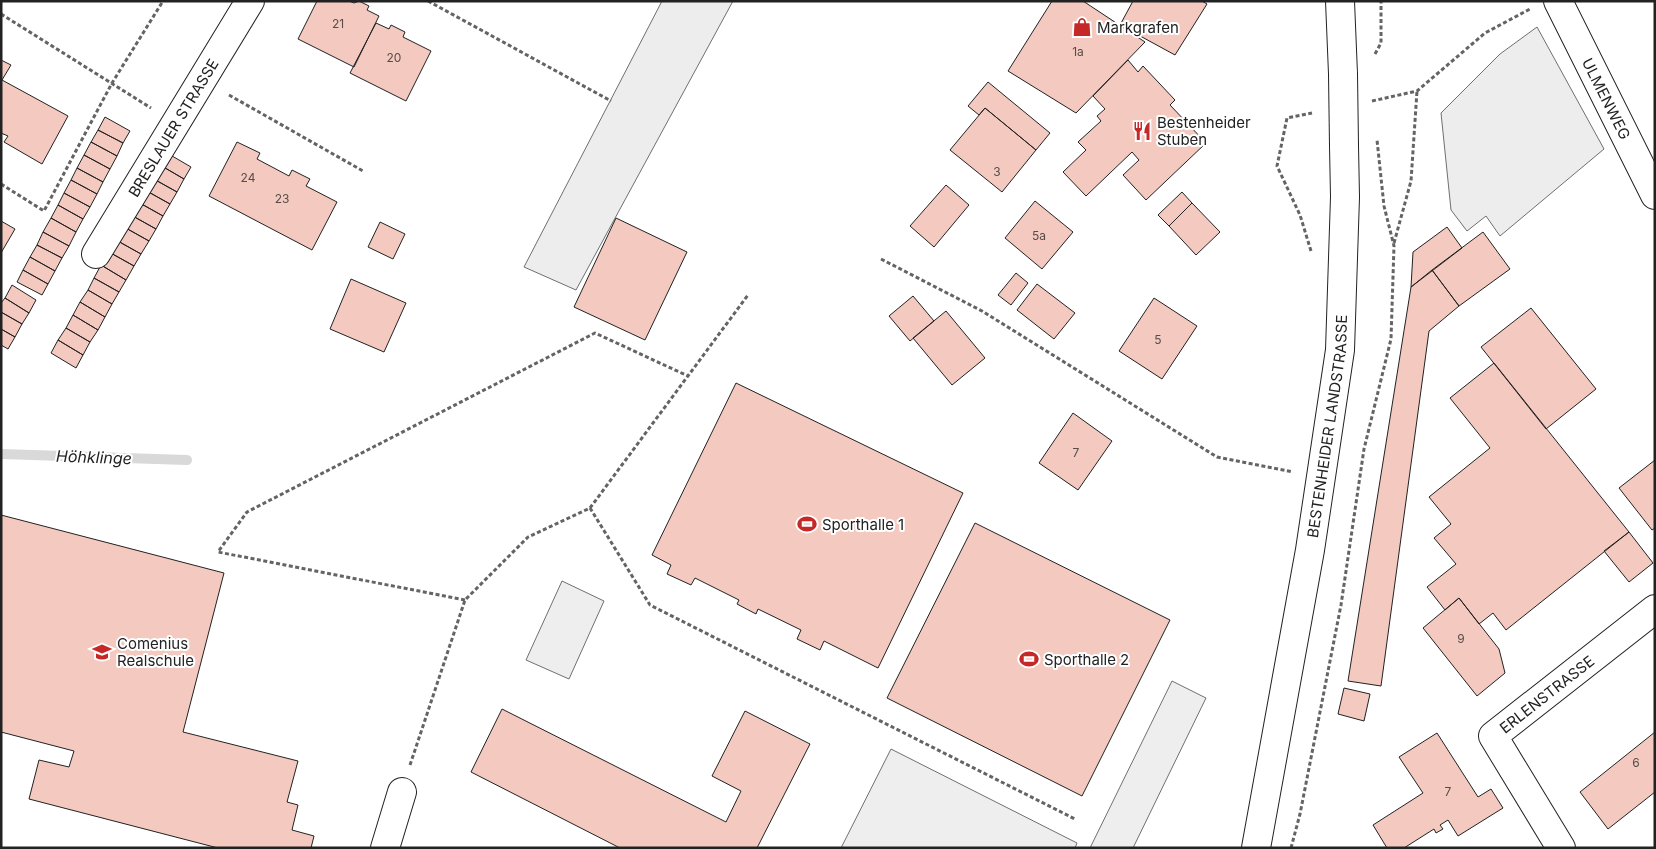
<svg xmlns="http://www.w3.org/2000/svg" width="1656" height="849" viewBox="0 0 1656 849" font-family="Inter,sans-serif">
<rect width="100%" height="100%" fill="#fff"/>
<path fill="#eee" stroke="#6f6f6f" d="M562 581 604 601 569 679 526 660Z
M1172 681 1206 698 1133 848H1090Z
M891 749 1077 843 1075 848H841Z"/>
<path fill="#ededed" stroke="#6f6f6f" d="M662 1H733L576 290 524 267Z
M1537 27 1604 149 1500 236 1486 216 1467 231 1451 210 1441 113 1500 54Z"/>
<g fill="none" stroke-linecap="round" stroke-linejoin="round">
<path stroke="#d9d9d9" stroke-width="10" d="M1 454 187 460"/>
</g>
<path fill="#f3c9c0" stroke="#222" d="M317 1H349L354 3 359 1 369 6 367 10 379 16 354 67 298 39Z
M1052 1H1083L1145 42 1076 113 1008 71Z
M1133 1H1202L1207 4 1175 55 1120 25Z
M376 23 389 29 391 25 405 32 403 37 431 51 406 101 350 73Z
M1 60 11 65 2 80 68 116 42 164 4 142 8 136 1 133Z
M1128 60 1138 72 1143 66 1175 100 1170 105 1206 143 1146 200 1123 175 1139 160 1132 152 1086 196 1063 172 1086 150 1078 142 1101 121 1097 116 1105 109 1093 96Z
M988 82 1050 133 1036 150 985 108 979 115 968 106Z
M985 108 1036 150 1002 192 950 150Z
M105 117 130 131 123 143 98 130Z
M98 130 123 143 117 156 91 142Z
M91 142 117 156 110 169 84 155Z
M237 142 260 153 257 159 289 176 292 170 310 179 306 186 337 202 312 250 209 196Z
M167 153 191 167 184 179 160 165Z
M84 155 110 169 103 182 77 168Z
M160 165 184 179 177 192 152 178Z
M77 168 103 182 97 194 71 180Z
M152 178 177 192 170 204 145 190Z
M71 180 97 194 90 207 64 193Z
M946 185 969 205 934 247 910 226Z
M145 190 170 204 163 216 138 202Z
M1182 192 1192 203 1169 226 1158 215Z
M64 193 90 207 83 219 58 205Z
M1035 201 1073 232 1042 269 1005 238Z
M138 202 163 216 156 229 131 215Z
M1192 203 1220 232 1196 255 1169 226Z
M58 205 83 219 76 232 51 218Z
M131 215 156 229 149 241 124 227Z
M51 218 76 232 69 246 43 232Z
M616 218 687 252 645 340 574 307Z
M1 221 15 229 1 253Z
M380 222 405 234 393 259 368 247Z
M124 227 149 241 141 254 116 240Z
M1447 227 1462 248 1411 287 1413 252Z
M43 232 69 246 62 258 37 245Z
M1483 232 1510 269 1459 306 1432 270Z
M116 240 141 254 134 266 109 252Z
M37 245 62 258 55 271 30 257Z
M109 252 134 266 126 280 101 265Z
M30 257 55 271 48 284 23 270Z
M101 265 126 280 119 292 94 278Z
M23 270 48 284 42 295 17 282Z
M1432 270 1459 306 1429 331 1381 686 1348 681 1411 287Z
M1016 273 1028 283 1011 305 998 295Z
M94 278 119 292 112 304 88 290Z
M351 279 406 303 384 352 330 329Z
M1037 284 1075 313 1054 339 1017 310Z
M12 285 36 300 29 313 5 298Z
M88 290 112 304 105 317 80 302Z
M913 296 934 321 910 341 889 316Z
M5 298 29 313 22 324 1 312V303Z
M1154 298 1197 326 1162 379 1119 351Z
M80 302 105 317 98 330 73 315Z
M1531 308 1596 389 1546 429 1481 347Z
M946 311 985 358 952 385 913 338Z
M1 312 22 324 15 337 1 329Z
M73 315 98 330 90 342 66 328Z
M66 328 90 342 83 355 58 340Z
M1 329 15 337 8 349 1 345Z
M58 340 83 355 76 368 51 353Z
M1494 363 1629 532 1506 630 1493 613 1479 624 1459 598 1445 610 1427 587 1456 564 1434 538 1451 524 1429 497 1490 448 1450 398Z
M736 383 963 493 878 668 824 641 820 650 797 639 801 630 758 609 756 614 737 604 739 600 695 578 691 585 667 574 671 565 652 555Z
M1073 413 1112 441 1078 490 1039 463Z
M1655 460V528L1652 530 1619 488Z
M1 515 224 573 183 732 298 761 287 802 298 805 292 830 314 836 311 848H218L29 799 39 760 69 767 74 751 1 732Z
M975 523 1170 620 1082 796 887 698Z
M1629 532 1653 563 1629 582 1604 551Z
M1459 598 1499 649 1505 673 1477 696 1423 628Z
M1344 688 1370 694 1364 721 1338 714Z
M502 709 726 822 741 791 712 776 745 711 810 744 757 848H620L471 772Z
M1655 732V792L1608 829 1580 792Z
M1437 733 1478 797 1491 789 1503 808 1458 836 1448 820 1440 825 1443 829 1436 833 1434 829 1404 848H1387L1373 825 1423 793 1399 757Z"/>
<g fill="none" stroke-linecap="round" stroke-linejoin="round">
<g stroke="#222" stroke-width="30">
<g id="minor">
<path id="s1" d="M1558 1 1655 195"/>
<path id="s2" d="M96 254 250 1"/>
<path d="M385 848 402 792"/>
<path id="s3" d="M1561 848 1493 736 1655 609"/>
</g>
</g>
<g stroke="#222" stroke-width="30">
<g id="secondary">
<path d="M1340 1 1343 74"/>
<path id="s4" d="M1256 848 1310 550 1340 350 1345 197 1344 146"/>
</g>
</g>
<path stroke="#646464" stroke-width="3" stroke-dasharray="4 2.5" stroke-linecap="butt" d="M428 1 611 101
M1 14 151 108
M1375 54 1381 43V1
M229 95 363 171
M1372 101 1417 91 1485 33 1530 9
M1 184 44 211 112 83 163 1
M1394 243 1411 181 1417 91
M1311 251 1300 215 1277 166 1287 118 1312 113
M881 259 982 311 1217 457 1293 472
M590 508 650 605 1075 819
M465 600 218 552 247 512 595 333 688 376
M410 765 465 600 528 537 590 508 748 295
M1291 848 1300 814 1341 605 1364 449 1391 339 1394 246 1384 206 1377 140"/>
<use href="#minor" stroke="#fff" stroke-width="28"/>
<use href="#secondary" stroke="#fff" stroke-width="28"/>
<g stroke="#222" stroke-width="30" stroke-linecap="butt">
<path id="secondary-bridge" d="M1343 74 1344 146"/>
</g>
<use href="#secondary-bridge" stroke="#fff" stroke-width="28"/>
</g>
<defs>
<g id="shop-bare" transform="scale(1.5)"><path d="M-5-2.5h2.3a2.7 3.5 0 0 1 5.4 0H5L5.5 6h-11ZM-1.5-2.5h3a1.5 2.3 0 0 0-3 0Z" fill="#c62828" stroke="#fff" stroke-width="2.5" paint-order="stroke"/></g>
<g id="restaurant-bare" transform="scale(1.5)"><path d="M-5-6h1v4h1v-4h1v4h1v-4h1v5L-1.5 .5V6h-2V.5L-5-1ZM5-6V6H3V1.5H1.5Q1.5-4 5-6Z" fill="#c62828" stroke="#fff" stroke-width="2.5" paint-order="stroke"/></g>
<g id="stadium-bare" transform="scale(1.5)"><path d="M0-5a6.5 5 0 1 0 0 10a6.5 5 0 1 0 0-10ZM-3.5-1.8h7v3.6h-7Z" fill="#c62828" stroke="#fff" stroke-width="2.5" paint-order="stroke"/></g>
<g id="school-bare" transform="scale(1.5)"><path d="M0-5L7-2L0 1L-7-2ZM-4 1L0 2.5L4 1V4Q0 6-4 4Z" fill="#c62828" stroke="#fff" stroke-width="2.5" paint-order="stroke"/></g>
</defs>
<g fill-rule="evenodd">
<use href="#shop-bare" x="1082" y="27"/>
<use href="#restaurant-bare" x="1142" y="131"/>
<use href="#stadium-bare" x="807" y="524"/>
<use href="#school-bare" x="102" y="652"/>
<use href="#stadium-bare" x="1029" y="659"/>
</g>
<g text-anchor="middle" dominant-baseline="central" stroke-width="4" stroke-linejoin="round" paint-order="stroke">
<g font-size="12" fill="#564c4a">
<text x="338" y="23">21</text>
<text x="1078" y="51">1a</text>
<text x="394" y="57">20</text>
<text x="997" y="171">3</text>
<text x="248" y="177">24</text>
<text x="282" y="198">23</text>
<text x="1039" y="235">5a</text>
<text x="1158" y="339">5</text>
<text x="1076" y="452">7</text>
<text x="1461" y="638">9</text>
<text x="1636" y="762">6</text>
<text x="1448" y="791">7</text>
</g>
<g font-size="15" fill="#222" stroke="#fff" text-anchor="start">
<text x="1097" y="27">Markgrafen</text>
<text x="1157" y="122">Bestenheider<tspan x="1157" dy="17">Stuben</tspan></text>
<text x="822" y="524">Sporthalle 1</text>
<text x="117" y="643">Comenius<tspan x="117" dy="17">Realschule</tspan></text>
<text x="1044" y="659">Sporthalle 2</text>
</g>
<g font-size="15" fill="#222" stroke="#fff">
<text stroke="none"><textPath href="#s1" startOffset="109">ULMENWEG</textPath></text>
<text stroke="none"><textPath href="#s2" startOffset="148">BRESLAUER STRASSE</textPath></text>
<text stroke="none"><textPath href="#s4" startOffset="428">BESTENHEIDER LANDSTRASSE</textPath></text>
<text stroke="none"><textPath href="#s3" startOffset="199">ERLENSTRASSE</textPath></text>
</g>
<g font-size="16" font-style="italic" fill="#222" stroke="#fff">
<text transform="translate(94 457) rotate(2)">Höhklinge</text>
</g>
</g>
<rect width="1656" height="849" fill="none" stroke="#222222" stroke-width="5"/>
</svg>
